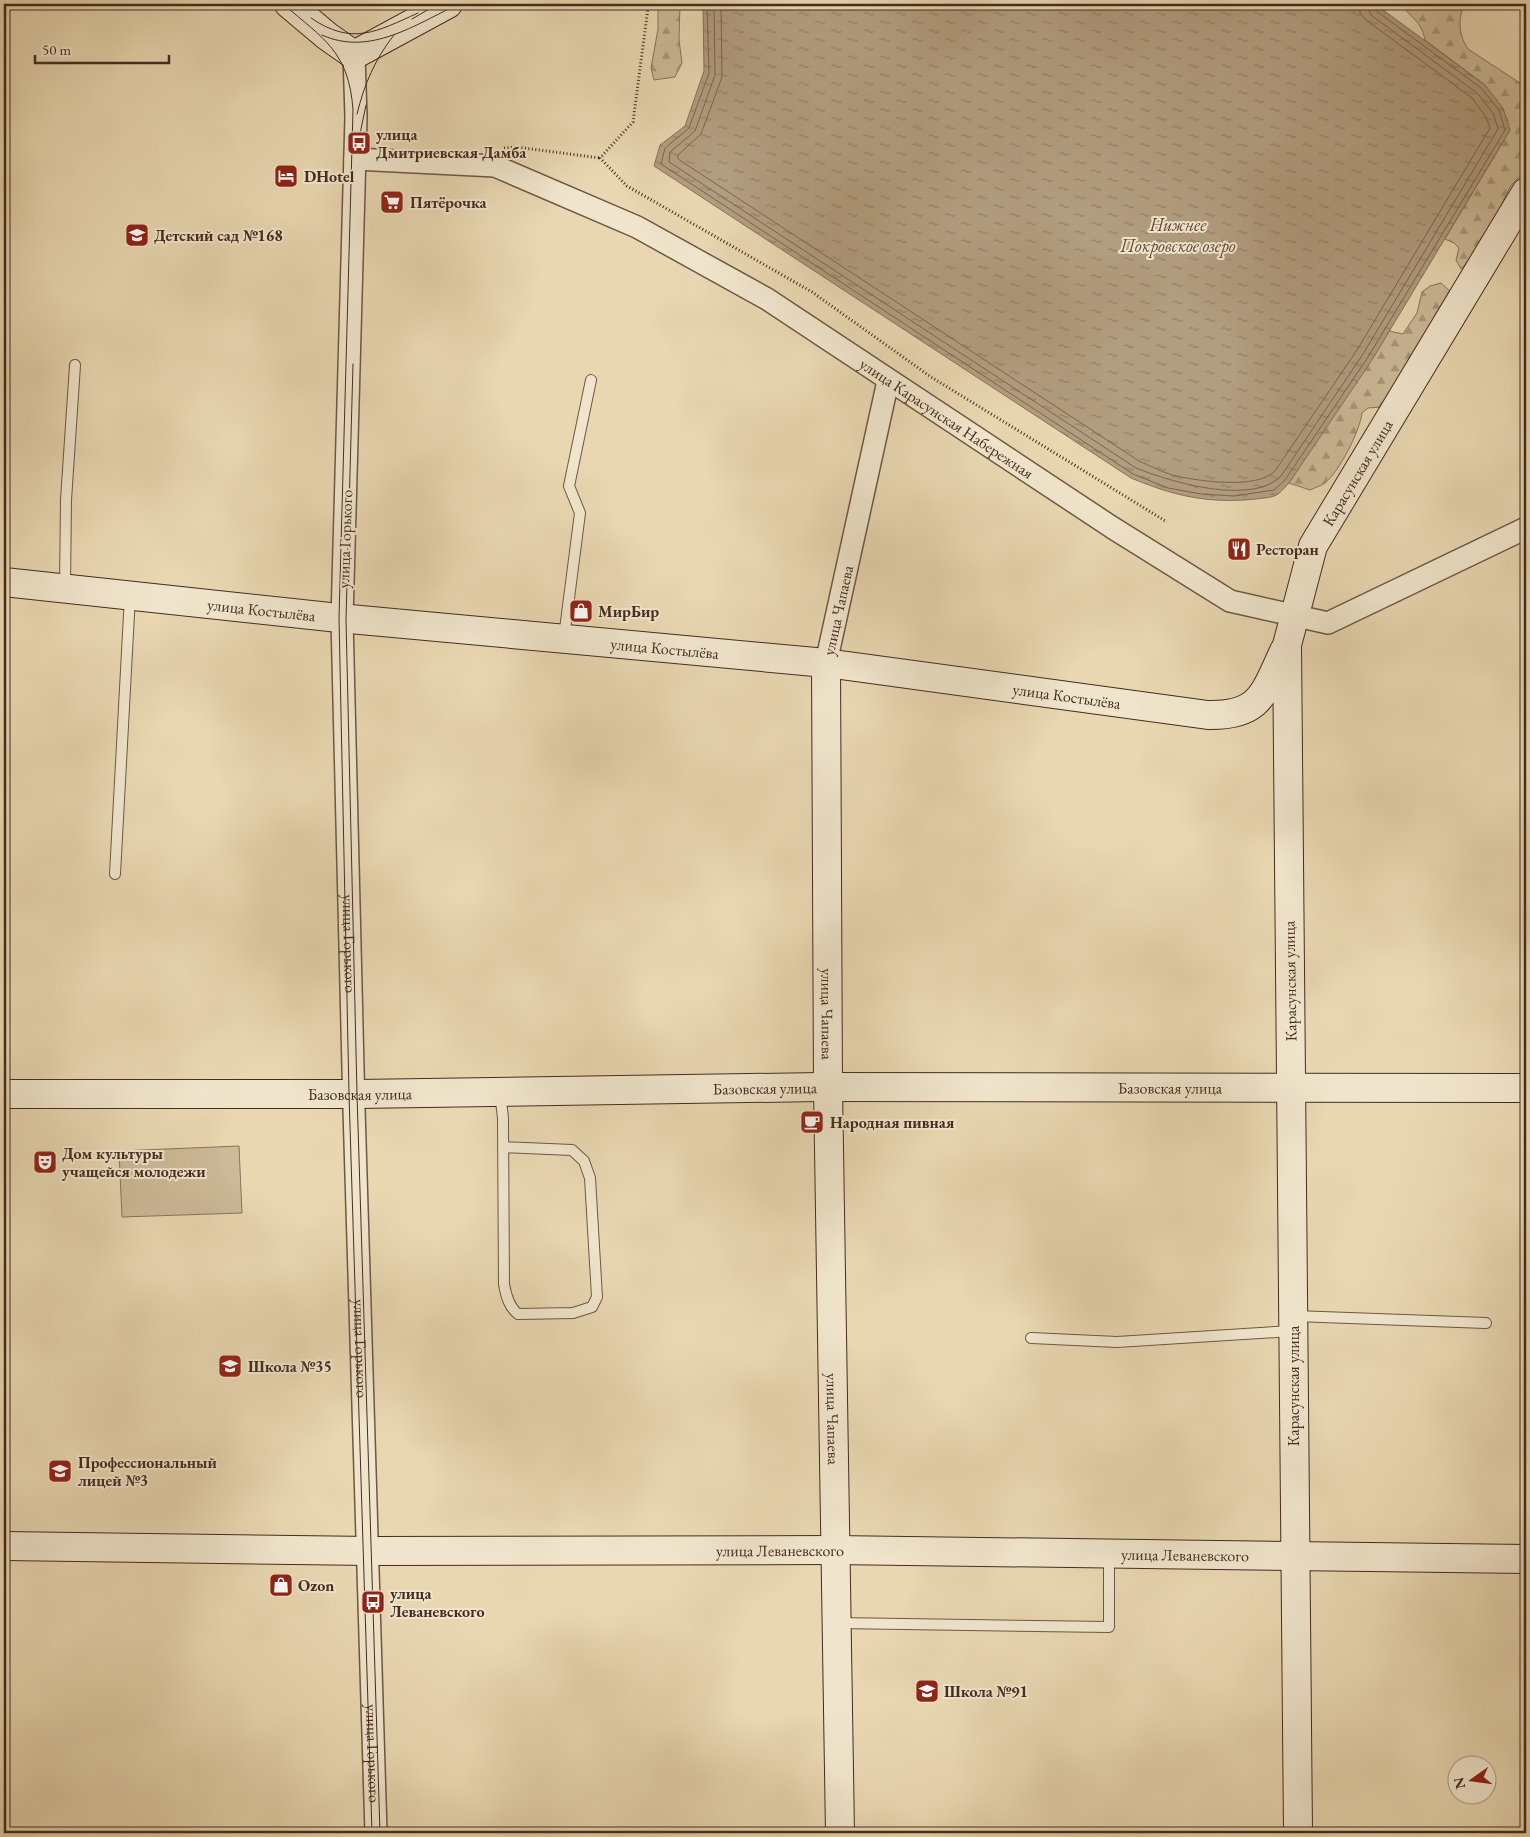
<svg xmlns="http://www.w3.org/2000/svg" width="1530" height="1837" viewBox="0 0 1530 1837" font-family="'EB Garamond',serif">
<defs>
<pattern id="forest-firs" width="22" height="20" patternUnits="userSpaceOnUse" patternTransform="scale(1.25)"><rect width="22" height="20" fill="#ccba98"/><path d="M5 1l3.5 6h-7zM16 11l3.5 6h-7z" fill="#a7977b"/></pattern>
<pattern id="water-ripples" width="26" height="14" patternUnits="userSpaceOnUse" patternTransform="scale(1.25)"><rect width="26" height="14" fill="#b19d7f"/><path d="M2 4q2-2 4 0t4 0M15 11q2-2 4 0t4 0" fill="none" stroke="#928067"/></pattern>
</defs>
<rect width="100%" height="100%" fill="#e8d7b1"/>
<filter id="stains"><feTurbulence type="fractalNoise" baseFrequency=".004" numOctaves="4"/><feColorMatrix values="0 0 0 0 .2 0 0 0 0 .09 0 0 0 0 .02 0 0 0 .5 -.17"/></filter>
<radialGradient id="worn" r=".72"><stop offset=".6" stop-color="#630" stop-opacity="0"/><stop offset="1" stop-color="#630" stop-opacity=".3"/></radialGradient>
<path fill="url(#forest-firs)" stroke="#88735c" d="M658 4H680L679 40 682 63 675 77 654 80 651 68 658 29Z
M1402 4H1465C1457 17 1459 37 1468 49L1526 87V170C1522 175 1513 182 1510 187 1496 215 1484 246 1461 269L1456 260 1459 248 1454 243 1445 239 1510 130 1485 85 1425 40C1421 19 1412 21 1402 4Z
M1441 283 1451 292 1410 365 1399 376 1382 407 1368 408 1362 413C1360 431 1339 472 1325 483 1321 486 1314 488 1310 490L1289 483 1389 331 1403 334 1417 313 1422 292 1430 286Z"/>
<path fill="#ccba98" stroke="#88735c" d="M239 1146 242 1213 122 1217 119 1151Z"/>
<path fill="url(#water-ripples)" stroke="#867059" d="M703 4H1375L1485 85 1503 108 1510 130 1372 360 1289 483C1286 486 1282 491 1278 494 1273 498 1262 498 1256 499 1209 504 1174 496 1131 478L654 166 660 145 685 126 704 71Z"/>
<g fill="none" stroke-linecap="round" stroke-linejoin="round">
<path stroke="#7b644f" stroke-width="1" d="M707 4 709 73 689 128 665 148 661 164 1133 474 1168 488 1201 494 1234 496 1274 490 1285 480 1368 357 1505 130 1499 110 1481 88 1375 10 1373 4
M714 4 715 75 695 131 670 152 669 162 1136 468C1171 482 1251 506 1281 476L1363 354 1498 129 1493 113 1477 93 1371 15 1366 4
M721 4 722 77 701 134 678 155V159L1139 461C1150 466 1161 471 1172 475 1197 481 1256 490 1275 471L1357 350 1490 128 1486 117 1472 98 1366 20 1360 13 1359 4"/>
<g stroke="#6e5744" stroke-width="12">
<path id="lane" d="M65 586 66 500 75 365
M564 637 580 513 569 486 591 380
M115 874 130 596
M500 1093 503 1118 504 1284C506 1296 509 1307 518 1314L573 1313 592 1307 597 1297 590 1178 584 1161 572 1150 503 1147
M1294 1316 1486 1323
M1031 1338 1117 1342 1292 1331
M838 1623 1109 1627V1555"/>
</g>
<g stroke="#6e5744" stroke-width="24">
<g id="street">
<path id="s1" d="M354 55 356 117 342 619 354 1109 376 1833"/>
<path id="s2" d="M355 159 495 166 637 227 767 299 1113 528 1230 601 1328 623 1526 528"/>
<path id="s3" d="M826 663 888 381"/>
</g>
</g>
<g stroke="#452c1f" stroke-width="30">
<g id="secondary">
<path d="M289 4 327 36 354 55 448 4"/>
<path id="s4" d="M4 582 339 618 826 663 1208 715C1261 716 1264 693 1284 651"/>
<path id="s5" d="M826 663 828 1087 840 1833"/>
<path id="s6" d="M4 1094H357L820 1087 1526 1088"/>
<path id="s7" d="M4 1546 371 1551 834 1550 1526 1559"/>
<path id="s8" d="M1298 1833 1287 645 1313 546 1526 192"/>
</g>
</g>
<path stroke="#452c1f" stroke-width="3" stroke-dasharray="1 2.5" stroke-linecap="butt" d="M646 4 648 8 633 122 600 158 627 186 812 292 931 377 1167 522
M504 148 516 147 600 158"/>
<use href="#lane" stroke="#f0e5cc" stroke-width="10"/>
<use href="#street" stroke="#f0e5cc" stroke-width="21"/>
<use href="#secondary" stroke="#f0e5cc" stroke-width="28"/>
<path stroke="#452c1f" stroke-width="1" d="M283 4C324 39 349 52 353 110L339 618 349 1094 372 1833
M311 18C352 46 376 32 418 13
M412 19 436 5
M322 35C370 57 416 24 459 4
M357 114C364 85 375 59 394 35
M360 134 366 105
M353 364 346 619 357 1094 380 1833"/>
</g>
<defs>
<g id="bus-square" transform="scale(1.25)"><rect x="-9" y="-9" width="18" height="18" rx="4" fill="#8f2418" stroke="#f0e5cc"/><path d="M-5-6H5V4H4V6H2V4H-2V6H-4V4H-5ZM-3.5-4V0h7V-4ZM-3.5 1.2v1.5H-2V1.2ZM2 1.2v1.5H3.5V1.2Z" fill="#fff"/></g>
<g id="hotel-square" transform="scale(1.25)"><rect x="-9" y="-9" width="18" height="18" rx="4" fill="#8f2418" stroke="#f0e5cc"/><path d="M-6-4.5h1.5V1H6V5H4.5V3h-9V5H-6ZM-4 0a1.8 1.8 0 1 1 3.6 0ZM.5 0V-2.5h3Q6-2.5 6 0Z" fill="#fff"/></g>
<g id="supermarket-square" transform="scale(1.25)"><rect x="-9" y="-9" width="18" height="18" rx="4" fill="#8f2418" stroke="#f0e5cc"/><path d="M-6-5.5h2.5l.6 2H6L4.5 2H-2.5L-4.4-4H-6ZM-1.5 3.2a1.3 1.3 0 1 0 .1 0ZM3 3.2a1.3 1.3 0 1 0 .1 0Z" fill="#fff"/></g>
<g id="school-square" transform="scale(1.25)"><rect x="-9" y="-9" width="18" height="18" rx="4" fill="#8f2418" stroke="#f0e5cc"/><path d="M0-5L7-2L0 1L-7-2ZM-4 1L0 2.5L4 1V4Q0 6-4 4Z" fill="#fff"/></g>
<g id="restaurant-square" transform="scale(1.25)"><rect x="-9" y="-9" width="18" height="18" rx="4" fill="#8f2418" stroke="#f0e5cc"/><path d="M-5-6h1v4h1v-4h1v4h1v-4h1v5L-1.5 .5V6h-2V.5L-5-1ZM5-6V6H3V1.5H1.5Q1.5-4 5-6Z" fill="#fff"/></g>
<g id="shop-square" transform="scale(1.25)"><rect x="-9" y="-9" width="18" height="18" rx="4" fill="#8f2418" stroke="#f0e5cc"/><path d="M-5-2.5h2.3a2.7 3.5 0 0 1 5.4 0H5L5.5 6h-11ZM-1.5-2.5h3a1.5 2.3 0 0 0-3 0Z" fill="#fff"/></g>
<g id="cafe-square" transform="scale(1.25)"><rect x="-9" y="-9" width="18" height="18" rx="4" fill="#8f2418" stroke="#f0e5cc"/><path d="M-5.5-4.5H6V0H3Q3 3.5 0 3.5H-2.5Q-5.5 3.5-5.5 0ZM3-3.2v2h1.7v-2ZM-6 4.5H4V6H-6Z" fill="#fff"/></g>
<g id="theatre-square" transform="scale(1.25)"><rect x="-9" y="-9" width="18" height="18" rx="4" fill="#8f2418" stroke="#f0e5cc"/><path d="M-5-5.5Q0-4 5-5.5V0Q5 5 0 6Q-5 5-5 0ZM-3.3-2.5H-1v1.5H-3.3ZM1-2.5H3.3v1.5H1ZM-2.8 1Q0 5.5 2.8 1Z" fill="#fff"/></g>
<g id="university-square" transform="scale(1.25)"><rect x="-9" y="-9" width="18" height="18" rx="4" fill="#8f2418" stroke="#f0e5cc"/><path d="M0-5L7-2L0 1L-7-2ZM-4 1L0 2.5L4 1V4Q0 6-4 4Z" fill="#fff"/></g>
</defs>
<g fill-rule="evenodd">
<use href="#bus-square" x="359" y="143"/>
<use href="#hotel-square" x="286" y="176"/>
<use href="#supermarket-square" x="392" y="202"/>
<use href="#school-square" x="137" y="235"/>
<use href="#restaurant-square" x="1239" y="549"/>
<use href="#shop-square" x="581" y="611"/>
<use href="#cafe-square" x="812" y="1122"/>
<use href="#theatre-square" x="45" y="1162"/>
<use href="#school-square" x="230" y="1366"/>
<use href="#university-square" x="60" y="1471"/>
<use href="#shop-square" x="281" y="1585"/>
<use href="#bus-square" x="373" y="1602"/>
<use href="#school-square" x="927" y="1691"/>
</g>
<g text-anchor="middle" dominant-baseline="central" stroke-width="4" stroke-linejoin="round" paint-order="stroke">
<g font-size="16" font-weight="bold" fill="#452c1f" stroke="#f0e5cc" text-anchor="start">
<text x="376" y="134">улица<tspan x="376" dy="18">Дмитриевская Дамба</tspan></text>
<text x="304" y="176">DHotel</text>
<text x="410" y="202">Пятёрочка</text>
<text x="154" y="235">Детский сад №168</text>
<text x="1256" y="549">Ресторан</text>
<text x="598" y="611">МирБир</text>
<text x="830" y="1122">Народная пивная</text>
<text x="62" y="1153">Дом культуры<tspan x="62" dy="18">учащейся молодежи</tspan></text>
<text x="248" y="1366">Школа №35</text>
<text x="78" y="1462">Профессиональный<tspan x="78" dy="18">лицей №3</tspan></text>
<text x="298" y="1585">Ozon</text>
<text x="390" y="1593">улица<tspan x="390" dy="18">Леваневского</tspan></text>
<text x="944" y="1691">Школа №91</text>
</g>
<g font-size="16" fill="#452c1f" stroke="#f0e5cc">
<text stroke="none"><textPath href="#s2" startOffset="659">улица Карасунская Набережная</textPath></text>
<text stroke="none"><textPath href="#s8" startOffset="1376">Карасунская улица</textPath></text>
<text transform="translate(345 539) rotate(-88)">улица Горького</text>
<text stroke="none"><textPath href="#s4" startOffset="259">улица Костылёва</textPath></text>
<text stroke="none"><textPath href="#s3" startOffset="54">улица Чапаева</textPath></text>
<text stroke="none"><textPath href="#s4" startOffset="664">улица Костылёва</textPath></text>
<text stroke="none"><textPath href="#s4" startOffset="1069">улица Костылёва</textPath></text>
<text stroke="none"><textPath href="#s1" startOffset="889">улица Горького</textPath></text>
<text transform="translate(1290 981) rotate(-91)">Карасунская улица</text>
<text stroke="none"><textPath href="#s5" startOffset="351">улица Чапаева</textPath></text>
<text stroke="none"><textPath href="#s6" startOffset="761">Базовская улица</textPath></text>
<text stroke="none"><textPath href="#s6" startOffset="1166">Базовская улица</textPath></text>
<text stroke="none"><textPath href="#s6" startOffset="356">Базовская улица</textPath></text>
<text stroke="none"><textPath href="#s1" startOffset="1294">улица Горького</textPath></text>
<text transform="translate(1293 1386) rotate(-90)">Карасунская улица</text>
<text stroke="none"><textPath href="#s5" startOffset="756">улица Чапаева</textPath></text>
<text stroke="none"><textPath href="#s7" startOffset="776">улица Леваневского</textPath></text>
<text stroke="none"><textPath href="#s7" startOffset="1181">улица Леваневского</textPath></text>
<text stroke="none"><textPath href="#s1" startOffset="1699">улица Горького</textPath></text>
</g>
<g font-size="18" font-style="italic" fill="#604837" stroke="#f0e5cc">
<text x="1178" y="224">Нижнее<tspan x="1178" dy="21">Покровское озеро</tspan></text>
</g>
</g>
<rect width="1530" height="1837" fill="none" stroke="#e8d7b1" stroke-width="20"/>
<rect x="5" y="5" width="1520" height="1827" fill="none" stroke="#452c1f" stroke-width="2.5"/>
<rect x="10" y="10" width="1510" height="1817" fill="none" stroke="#452c1f"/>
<g transform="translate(1472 1780) rotate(256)"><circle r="24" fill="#f0e5cc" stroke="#ac9b87"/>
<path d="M0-4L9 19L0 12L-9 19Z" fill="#8f2418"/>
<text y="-8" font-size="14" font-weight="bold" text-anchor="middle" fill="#452c1f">N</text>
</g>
<path d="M35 55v8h134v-8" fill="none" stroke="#452c1f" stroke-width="2.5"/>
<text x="42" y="55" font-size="15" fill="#452c1f" stroke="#f0e5cc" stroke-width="4" paint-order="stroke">50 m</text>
<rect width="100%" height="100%" filter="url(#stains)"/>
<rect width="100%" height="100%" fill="url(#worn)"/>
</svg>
